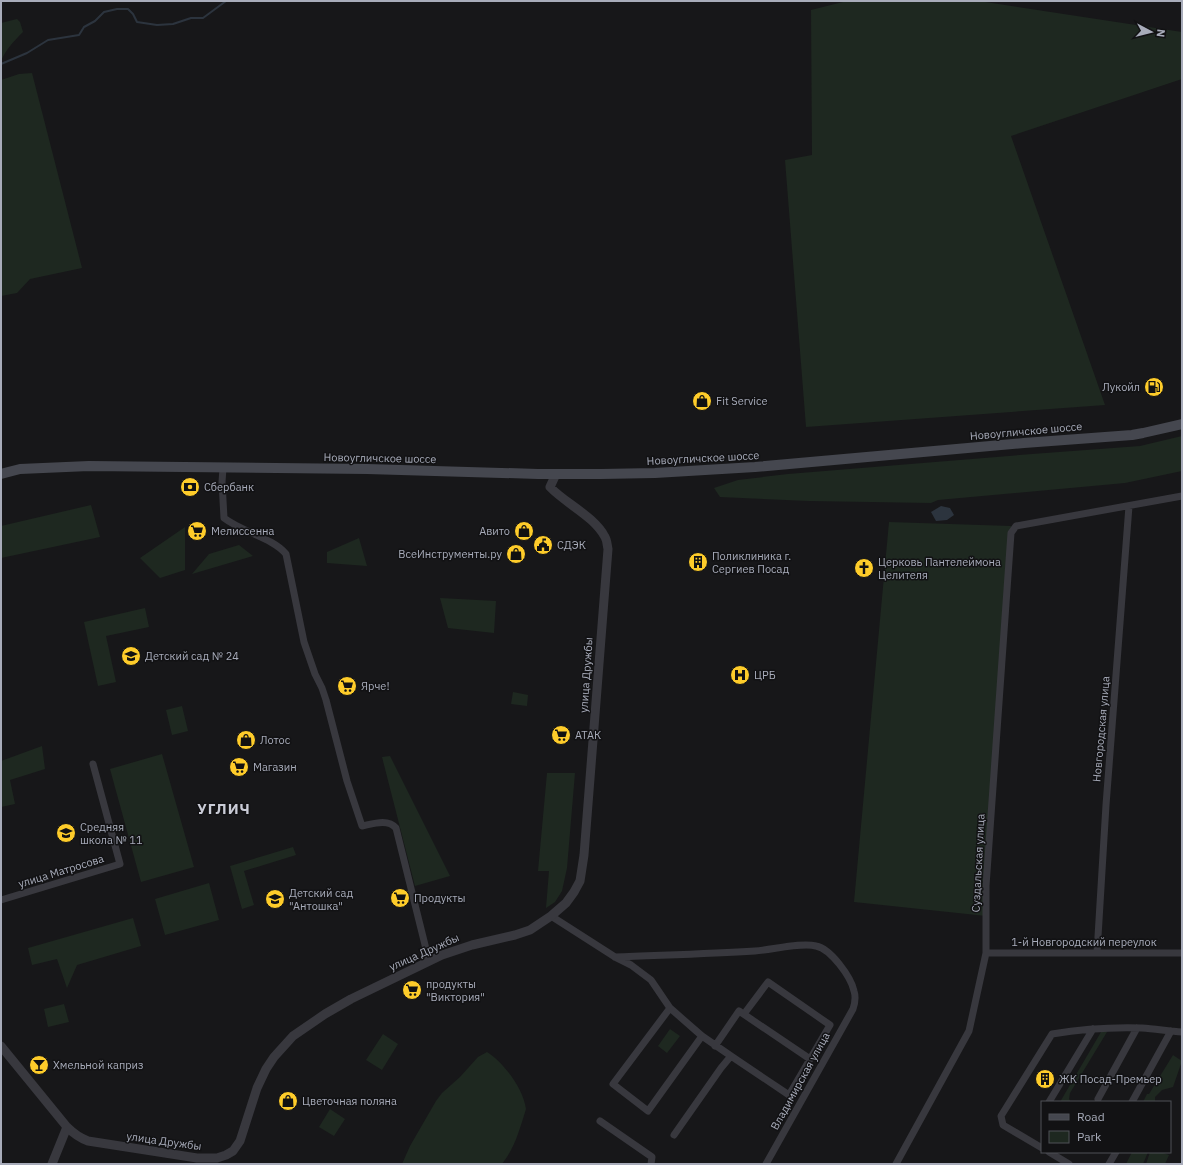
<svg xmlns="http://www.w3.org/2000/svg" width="1183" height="1165" viewBox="0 0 1183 1165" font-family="'IBM Plex Sans',sans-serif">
<rect width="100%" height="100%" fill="#171719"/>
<path fill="#1e2820" d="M847 1H979L1182 32V79L1011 136 1105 405 806 427 785 160 812 155 811 10Z
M17 19 20 22 23 32C14 41 6 49 1 61V23Z
M32 73 82 268 30 279 17 293 1 296V80L19 74Z
M1182 436V471L1125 483 938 500 931 503 809 501 720 497 714 488 738 480 788 474 1032 454 1140 446Z
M91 505 100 537 1 558V526Z
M889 522 1011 526 986 916 854 902Z
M185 527V570L160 578 140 558Z
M359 538 367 566 327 563V552Z
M239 545 253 556 192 574 209 554Z
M440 598 496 601 494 633 448 628Z
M145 608 149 627 106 636 116 682 98 686 84 622Z
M513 692 528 695 527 706 511 704Z
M182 706 188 731 172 735 166 710Z
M42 746 45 769 10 780 15 804 1 807V761Z
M162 754 194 867 141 882 110 769Z
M390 756 450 876 415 886 382 757Z
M547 773H575L567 868 562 891 555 902 546 908 549 871H538Z
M293 847 296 855 244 871 254 905 242 909 230 866Z
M209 883 219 920 165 935 155 899Z
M133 918 141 946 77 965 67 988 57 959 32 965 28 948Z
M64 1004 69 1022 48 1027 44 1009Z
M670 1029 680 1036 667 1053 658 1046Z
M1101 1032H1107L1070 1093 1069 1099 1071 1102H1060Z
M383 1034 398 1044 382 1070 366 1060Z
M487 1052C504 1063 523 1088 526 1109 520 1128 515 1148 502 1164H402L410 1146 436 1101 442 1093 460 1077 478 1057Z
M1173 1055 1182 1061 1173 1087 1162 1090 1155 1097V1102H1143L1147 1094H1149Z
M330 1109 345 1119 334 1136 319 1127Z
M1132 1152H1148L1143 1164H1126Z
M1150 1152H1161L1169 1155 1165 1164H1146Z"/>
<path fill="#2c343e" d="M941 506 950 508 954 515 947 520 936 521 931 512Z"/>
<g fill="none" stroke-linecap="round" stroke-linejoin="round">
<path stroke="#2c343e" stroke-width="2" d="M1 64 27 53 48 40 79 35 84 27 95 21 104 12 117 9H128L133 14 137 22 157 25 173 24 191 18H203L226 1"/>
<path stroke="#38383e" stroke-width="7" d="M223 468 222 482 224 518C242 532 273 538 286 554L304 642 315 674 322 688 326 700 347 781 362 826C372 824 388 818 396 828L429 961
M1 900 120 864 93 764
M551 916 615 957 631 965 651 980 670 1008 702 1036 731 1056 721 1068 674 1135
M986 953H1182
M1097 953 1106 805 1129 506
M615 957C662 955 708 954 755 951 772 950 801 942 816 946 831 949 851 977 854 991 856 997 855 1003 853 1009L766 1164
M670 1008 613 1084 648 1111 702 1036
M715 1046 739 1011 810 1059
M731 1056 789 1095 830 1025 768 982 744 1014
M1098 1099 1137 1028
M1049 1102 1093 1029
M1132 1102 1171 1031
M600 1121 652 1157 651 1164
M1042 1148 1003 1125 1001 1116 1052 1034C1082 1029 1111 1027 1142 1028 1155 1029 1169 1031 1182 1032
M1049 1152 1069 1164
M896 1164 969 1031 986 953V886L1011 533 1016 526 1182 496
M1109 1164 1116 1152"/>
<path stroke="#38383e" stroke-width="9" d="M1 1046 67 1127C74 1134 80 1138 88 1141L197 1158H217L226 1155 233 1151 240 1141 257 1088 266 1069 274 1057 293 1036 325 1014 351 999 442 955 472 945 515 935 530 930 551 916 566 903 574 892 580 881 584 855 608 549C607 545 607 540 605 537 594 516 566 504 550 487L556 474
M52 1164 67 1127"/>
<path stroke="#45474f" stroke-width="10" d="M1 474 20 469 89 466 367 469 538 474H601L655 473 755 467 1024 443 1132 435 1143 433 1182 424"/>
</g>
<defs>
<g id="fuel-disc" transform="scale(1)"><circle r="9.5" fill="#fecc2a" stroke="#121214"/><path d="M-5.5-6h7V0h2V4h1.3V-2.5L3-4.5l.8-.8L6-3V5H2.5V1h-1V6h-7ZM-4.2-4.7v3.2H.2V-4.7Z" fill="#111"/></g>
<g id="shop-disc" transform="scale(1)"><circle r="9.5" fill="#fecc2a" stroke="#121214"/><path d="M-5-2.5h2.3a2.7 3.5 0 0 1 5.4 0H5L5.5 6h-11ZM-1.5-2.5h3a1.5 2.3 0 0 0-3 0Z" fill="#111"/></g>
<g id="bank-disc" transform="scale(1)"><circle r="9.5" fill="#fecc2a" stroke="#121214"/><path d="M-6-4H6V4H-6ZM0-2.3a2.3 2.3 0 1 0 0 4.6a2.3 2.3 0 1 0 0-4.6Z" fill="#111"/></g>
<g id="supermarket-disc" transform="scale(1)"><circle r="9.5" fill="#fecc2a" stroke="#121214"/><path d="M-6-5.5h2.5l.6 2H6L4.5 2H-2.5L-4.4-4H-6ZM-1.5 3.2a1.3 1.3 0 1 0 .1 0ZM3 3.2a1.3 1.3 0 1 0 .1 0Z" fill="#111"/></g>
<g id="civic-disc" transform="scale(1)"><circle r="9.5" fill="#fecc2a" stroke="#121214"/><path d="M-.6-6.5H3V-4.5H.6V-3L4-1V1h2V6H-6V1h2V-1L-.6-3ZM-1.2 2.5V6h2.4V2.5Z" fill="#111"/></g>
<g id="building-disc" transform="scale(1)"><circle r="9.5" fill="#fecc2a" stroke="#121214"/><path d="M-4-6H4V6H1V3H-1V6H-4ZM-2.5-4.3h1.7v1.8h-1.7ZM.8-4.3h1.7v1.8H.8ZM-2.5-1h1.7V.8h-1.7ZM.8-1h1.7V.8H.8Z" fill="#111"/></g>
<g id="church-disc" transform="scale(1)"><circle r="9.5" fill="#fecc2a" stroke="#121214"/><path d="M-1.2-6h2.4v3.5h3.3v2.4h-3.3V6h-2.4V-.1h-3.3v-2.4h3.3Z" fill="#111"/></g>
<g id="school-disc" transform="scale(1)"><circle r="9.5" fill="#fecc2a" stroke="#121214"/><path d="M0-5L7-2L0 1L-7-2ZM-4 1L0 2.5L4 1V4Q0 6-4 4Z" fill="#111"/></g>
<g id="hospital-disc" transform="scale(1)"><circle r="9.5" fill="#fecc2a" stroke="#121214"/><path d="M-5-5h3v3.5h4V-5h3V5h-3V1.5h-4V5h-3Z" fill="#111"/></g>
<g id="bar-disc" transform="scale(1)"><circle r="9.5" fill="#fecc2a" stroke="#121214"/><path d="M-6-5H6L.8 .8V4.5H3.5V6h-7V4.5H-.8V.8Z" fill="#111"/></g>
</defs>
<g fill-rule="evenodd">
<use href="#fuel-disc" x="1154" y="387"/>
<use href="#shop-disc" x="702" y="401"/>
<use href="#bank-disc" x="190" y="487"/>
<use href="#supermarket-disc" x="197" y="531"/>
<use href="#shop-disc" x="524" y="531"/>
<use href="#civic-disc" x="543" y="545"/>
<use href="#shop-disc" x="516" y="554"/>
<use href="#building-disc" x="698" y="562"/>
<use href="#church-disc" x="864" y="568"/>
<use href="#school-disc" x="131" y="656"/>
<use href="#hospital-disc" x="740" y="675"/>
<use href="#supermarket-disc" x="347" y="686"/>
<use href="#supermarket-disc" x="561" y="735"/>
<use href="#shop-disc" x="246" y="740"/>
<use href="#supermarket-disc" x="239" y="767"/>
<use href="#school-disc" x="66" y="833"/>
<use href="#supermarket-disc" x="400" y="898"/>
<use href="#school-disc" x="275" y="899"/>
<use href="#supermarket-disc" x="412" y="990"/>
<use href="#bar-disc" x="39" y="1065"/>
<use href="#building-disc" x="1045" y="1079"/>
<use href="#shop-disc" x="288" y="1101"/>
</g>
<g text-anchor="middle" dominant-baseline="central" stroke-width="3" stroke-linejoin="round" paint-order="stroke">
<g font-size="11" fill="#a8acba" stroke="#121214" text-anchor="start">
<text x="1140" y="387" text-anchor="end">Лукойл</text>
<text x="716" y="401">Fit Service</text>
<text x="204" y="487">Сбербанк</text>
<text x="211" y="531">Мелиссенна</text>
<text x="510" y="531" text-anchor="end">Авито</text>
<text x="557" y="545">СДЭК</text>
<text x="502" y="554" text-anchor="end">ВсеИнструменты.ру</text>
<text x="712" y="556">Поликлиника г.<tspan x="712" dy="13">Сергиев Посад</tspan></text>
<text x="878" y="562">Церковь Пантелеймона<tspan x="878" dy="13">Целителя</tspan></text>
<text x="145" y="656">Детский сад № 24</text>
<text x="754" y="675">ЦРБ</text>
<text x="361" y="686">Ярче!</text>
<text x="575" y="735">АТАК</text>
<text x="260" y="740">Лотос</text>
<text x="253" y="767">Магазин</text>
<text x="80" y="827">Средняя<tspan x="80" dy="13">школа № 11</tspan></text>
<text x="289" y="893">Детский сад<tspan x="289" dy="13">"Антошка"</tspan></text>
<text x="414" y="898">Продукты</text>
<text x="426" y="984">продукты<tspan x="426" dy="13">"Виктория"</tspan></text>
<text x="53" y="1065">Хмельной каприз</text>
<text x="1059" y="1079">ЖК Посад-Премьер</text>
<text x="302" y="1101">Цветочная поляна</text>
</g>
<g font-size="11" fill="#a8acba" stroke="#121214">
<text transform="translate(1026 431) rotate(-5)">Новоугличское шоссе</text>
<text transform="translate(380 458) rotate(1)">Новоугличское шоссе</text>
<text transform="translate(703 458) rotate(-3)">Новоугличское шоссе</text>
<text transform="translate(586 675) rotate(-86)">улица Дружбы</text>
<text transform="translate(1101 729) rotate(-85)">Новгородская улица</text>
<text transform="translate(978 863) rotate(-87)">Суздальская улица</text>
<text transform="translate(61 871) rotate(-17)">улица Матросова</text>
<text x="1084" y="942">1-й Новгородский переулок</text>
<text transform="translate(424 952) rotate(-24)">улица Дружбы</text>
<text transform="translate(800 1081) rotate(-61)">Владимирская улица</text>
<text transform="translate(164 1141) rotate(8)">улица Дружбы</text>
</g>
<g font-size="15" font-weight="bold" letter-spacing="1" fill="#c9cbd6" stroke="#121214">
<text x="224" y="808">УГЛИЧ</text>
</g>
</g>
<rect width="1183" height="1165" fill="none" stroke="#a8acba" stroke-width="4"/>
<rect x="1041" y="1101" width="130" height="52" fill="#121214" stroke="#4e5056"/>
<rect x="1049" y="1114" width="20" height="6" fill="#45474f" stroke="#4e5056"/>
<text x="1077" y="1121" font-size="12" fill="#a8acba">Road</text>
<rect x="1049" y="1131" width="20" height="12" fill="#1e2820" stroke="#4e5056"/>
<text x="1077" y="1141" font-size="12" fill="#a8acba">Park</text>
<g transform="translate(1151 32) rotate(97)" stroke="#121214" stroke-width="3" paint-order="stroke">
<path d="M0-3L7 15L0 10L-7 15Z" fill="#a8acba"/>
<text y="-6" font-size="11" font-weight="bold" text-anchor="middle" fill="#a8acba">N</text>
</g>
</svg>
